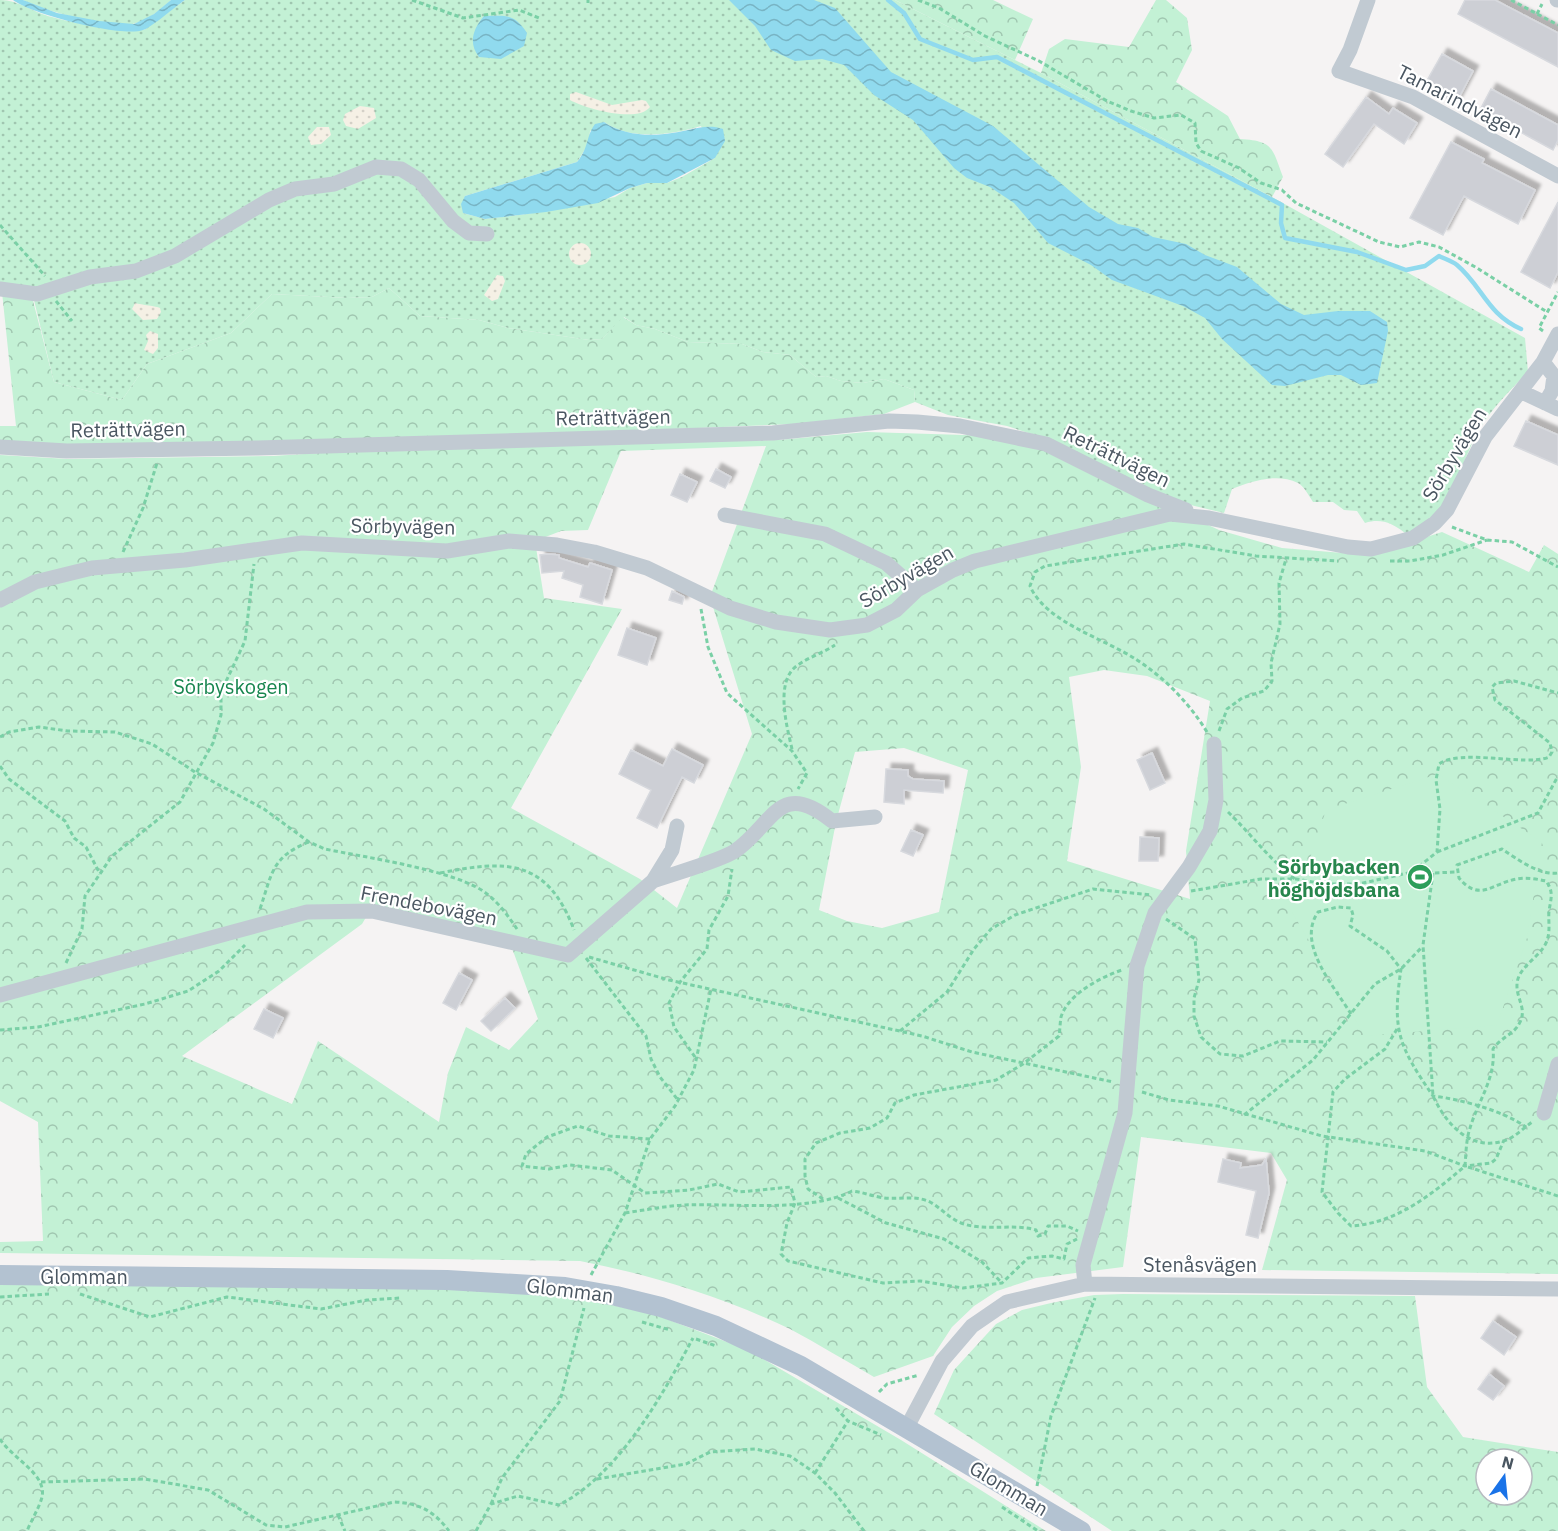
<svg xmlns="http://www.w3.org/2000/svg" width="1558" height="1531" viewBox="0 0 1558 1531" font-family="'IBM Plex Sans',sans-serif">
<defs>
<pattern id="grass-dots" width="8" height="8" patternUnits="userSpaceOnUse" patternTransform="scale(1.5)"><rect width="8" height="8" fill="#c3f1d5"/><path d="M2 2h.1M6 6h.1" fill="none" stroke="#a0c6b0" stroke-width="1.8" stroke-linecap="round"/></pattern>
<pattern id="forest-crowns" width="20" height="18" patternUnits="userSpaceOnUse" patternTransform="scale(1.5)"><rect width="20" height="18" fill="#c3f1d5"/><path d="M2 6a3 3 0 1 1 6 0M12 15a3 3 0 1 1 6 0" fill="none" stroke="#a0c6b0"/></pattern>
<pattern id="sand-dots" width="8" height="8" patternUnits="userSpaceOnUse" patternTransform="scale(1.5)"><rect width="8" height="8" fill="#f5f0e5"/><path d="M2 2h.1M6 6h.1" fill="none" stroke="#d4d0c7" stroke-width="1.8" stroke-linecap="round"/></pattern>
<pattern id="water-waves" width="16" height="10" patternUnits="userSpaceOnUse" patternTransform="scale(1.5)"><rect width="16" height="10" fill="#90daee"/><path d="M0 5q4-4 8 0t8 0" fill="none" stroke="#78b4c4"/></pattern>
<filter id="shadow"><feDropShadow dx="5.5" dy="-5.5" stdDeviation="1.5" flood-color="#0004"/></filter>
</defs>
<rect width="100%" height="100%" fill="#f5f3f3"/>
<path fill="url(#grass-dots)" fill-rule="evenodd" d="M0 0C19 0 34 13 52 17 82 26 112 28 144 30L185 0H895L1041 73 1272 197 1525 338 1528 372C1511 390 1493 407 1480 428 1460 462 1449 524 1405 533 1392 523 1381 518 1365 523L1357 511 1344 510 1333 502H1313C1309 496 1304 486 1298 483 1277 473 1251 481 1232 489L1224 513 1178 502 1050 440 1007 426 948 415 915 402 914 390 884 379 863 383 841 381 826 376 816 377 790 355 763 352 742 344 688 342 655 329 636 325 624 317 602 339 589 340 508 328 479 320 420 316 389 288 372 297 347 298 272 294 231 333 147 364 122 400 54 382 31 288 0 284ZM604 122C631 141 671 135 701 126L715 158 682 177 667 183H647L630 188 615 197 527 214 485 219 463 213 465 196 577 162 589 143 590 131Z
M23 0H171C161 9 150 19 136 23 116 30 42 11 23 0Z"/>
<path fill="url(#forest-crowns)" fill-rule="evenodd" d="M895 0H993L1033 19 1015 60Z
M1156 0H1166L1187 18 1192 50 1176 82 1228 116 1240 139C1274 141 1272 148 1283 177L1272 197 1041 73 1049 49 1065 39 1129 47Z
M389 288 420 316 479 320 508 328 589 340 602 339 623 317 636 325 655 329 688 342 742 344 763 352 790 355 816 377 826 376 841 381 863 383 884 379 914 390 915 402 884 414 794 424 532 435 101 446 0 441V426H16L2 292 32 297 54 382 122 400 147 364 231 333 272 294 347 298 372 297Z
M867 432 996 436 1046 450 1219 530 1282 548 1355 554 1414 541 1442 532 1529 572 1544 545 1558 554V1274L1262 1270 1287 1180 1271 1153 1141 1137 1123 1267 1036 1278 997 1291 974 1306 952 1327 933 1356 874 1377C846 1361 818 1344 790 1329 723 1297 652 1275 580 1261L0 1253V1242L43 1241 38 1122 0 1101V455L68 459 273 456 411 447 778 440ZM766 446 710 597 752 734 677 908 640 879 511 808 622 609 544 598 535 541 561 531 588 530 621 451ZM1104 670 1147 676 1210 701 1186 851 1190 899 1067 861 1081 767 1069 677ZM904 748 968 770 939 912 882 928 847 921 819 910 836 822 855 752ZM371 909 509 940 538 1019 509 1050 466 1027 448 1073 439 1122 318 1041 292 1104 182 1056 362 924Z
M0 1284 444 1287 585 1299 656 1315 748 1350 901 1440 1046 1531H0Z
M1123 1294 1415 1296 1427 1387 1463 1437 1558 1452V1531H1112L934 1414 954 1370 996 1324 1022 1310 1051 1303 1094 1295ZM1486 1459H1522V1495H1486Z"/>
<path fill="url(#sand-dots)" d="M576 92 612 105 642 100 646 101 650 107C638 123 586 109 570 100V94Z
M360 106 374 108 376 118 358 129 346 126 343 120 345 114Z
M317 127H329L331 135 321 144 311 145 308 137Z
M569 254a11 11 0 1 1 22 0a11 11 0 1 1-22 0Z
M497 275 503 276 505 281 498 299 492 301 484 295Z
M135 303C142 305 156 306 160 308L161 312 157 319 143 320 132 309Z
M150 331 158 334V348L153 354 144 350 148 341 146 335Z"/>
<path fill="#c3f1d5" d="M1438 774 1542 842 1527 938 1497 1025 1365 1036 1292 912 1326 810Z"/>
<path fill="url(#water-waves)" d="M13 0H23L57 13 99 21 134 24 154 14 171 0H185C176 6 151 28 143 30 122 38 31 14 13 0Z
M729 0H814L835 8 891 72 993 126 1089 207 1118 224 1138 228 1153 237 1186 244 1205 255 1237 267 1281 304 1304 315 1338 311H1370L1387 322 1388 331 1377 383 1361 385 1341 375H1328L1285 386 1272 385 1222 339 1205 318 1183 306 1112 280 1091 265 1048 243 1014 203 990 187 967 178 954 168 913 120 874 95 844 65 822 59 795 61 771 50 755 26Z
M484 16C506 16 514 13 527 33L524 46 501 59 479 57C468 43 473 29 484 16Z
M604 122C622 135 650 137 672 133 691 131 705 123 723 129L725 141 715 158 667 183H647L630 188 598 203 546 212 485 219 463 213 461 204 465 196 577 162C589 148 586 136 595 124Z"/>
<g fill="none" stroke-linecap="round" stroke-linejoin="round">
<path stroke="#90daee" stroke-width="4.5" d="M888 0 904 13 920 39 973 60 997 57 1282 205 1281 223 1285 238 1357 252 1406 270 1425 266 1439 256C1445 259 1452 261 1457 265 1482 286 1487 314 1521 329"/>
</g>
<path fill="#cdcfd5" stroke="#d7d9de" stroke-width="1.5" filter="url(#shadow)" d="M1465 0H1495L1558 33V67L1458 14Z
M1442 54 1473 71 1456 103 1424 86Z
M1491 89 1558 125V140L1553 150 1480 110Z
M1366 97 1389 114 1393 108 1417 123 1404 144 1374 124 1343 167 1325 154Z
M1451 142 1484 159 1482 163 1535 190 1518 224 1464 196 1443 235 1410 218Z
M1558 202V272L1550 288 1521 272Z
M1526 421 1558 435V465L1514 446Z
M716 469 731 477 725 488 710 481Z
M680 474 697 482 687 502 671 495Z
M548 554 559 555V558L588 567 590 563 612 570 602 604 580 597 583 585 562 578 564 571 542 573 540 555Z
M672 591 684 597 682 604 669 600Z
M627 628 656 638 647 665 618 655Z
M672 749 703 765 694 783 682 777 657 828 637 818 651 790 619 774 631 750 663 766Z
M1152 753 1165 783 1150 790 1137 760Z
M886 769 908 770V776L913 779 944 781 943 793 904 790V804L884 802Z
M911 830 923 835 913 856 901 851Z
M1140 837 1159 838 1158 861H1139Z
M459 973 472 980 456 1010 443 1003Z
M505 998 515 1008 491 1031 481 1021Z
M264 1009 283 1018 273 1038 254 1029Z
M1223 1159 1241 1163 1240 1168 1262 1165 1266 1159 1269 1193 1258 1238 1246 1235 1256 1191 1218 1182Z
M1493 1321 1516 1337 1504 1355 1481 1338Z
M1489 1374 1504 1386 1493 1400 1478 1389Z"/>
<g fill="none" stroke-linecap="round" stroke-linejoin="round">
<path stroke="#7ad0a6" stroke-width="3" stroke-dasharray="4.5 3" stroke-linecap="butt" d="M412 0 463 18 519 10 539 18
M588 0V3
M918 0 939 8 985 36 1039 61 1107 101 1131 111 1154 118 1181 115 1195 123 1196 143 1201 151 1239 168 1261 183 1282 190 1296 203 1379 242 1400 247 1419 242 1439 247 1477 268 1547 312
M1511 0 1558 25
M1537 14 1542 4
M0 225 45 276
M56 301 72 321
M1543 331 1539 328 1558 292
M1452 527 1487 540 1512 542 1558 567
M123 552 143 508 157 463
M1390 561H1410L1443 555 1487 540
M701 609 708 647 727 693 792 751 807 773 798 789
M1219 731 1227 709 1242 698 1264 691 1272 681 1271 663 1280 624 1279 583 1286 559
M1207 732C1189 703 1166 679 1137 660 1104 638 1046 623 1030 586L1035 572 1045 566 1184 544 1256 556 1338 561
M0 737 9 732 39 727 68 731 115 732 152 744 195 772 264 809 309 842 325 849C363 857 460 871 487 894 500 904 508 916 517 929
M792 749C787 727 774 680 798 665 809 657 823 653 835 645
M0 766 9 779 65 821 74 838 86 847 100 874
M1228 812C1251 834 1270 860 1295 879
M1437 852 1538 813 1558 776
M1422 866 1433 873 1456 872
M440 873C506 860 547 858 574 930
M1433 873 1423 945 1433 1096C1447 1126 1473 1154 1509 1139 1517 1135 1525 1127 1532 1122
M1191 891 1261 879H1296L1325 884H1359L1412 872 1437 852 1440 809 1436 780 1439 764C1461 748 1526 767 1549 757L1552 752 1550 743 1495 700 1492 687 1496 683 1514 681 1558 693
M260 909C272 874 271 857 309 842
M1166 919 1195 939 1199 980 1194 998V1016L1201 1037 1220 1054 1243 1056 1280 1041 1327 1042
M589 957 669 980 922 1036 972 1052 1113 1082
M586 958 646 1036 651 1059 660 1077 678 1100
M66 963 82 929 85 896 112 856 180 802 213 743 221 715V692L245 641 254 564
M1351 1014C1334 986 1296 944 1318 912L1338 907 1351 908 1353 915 1350 926 1387 951 1401 969C1392 1030 1398 1045 1433 1096 1460 1099 1504 1111 1526 1127
M1397 1029 1385 1049 1345 1079 1333 1092 1322 1192 1338 1213 1351 1226C1397 1223 1431 1195 1465 1166 1466 1154 1466 1140 1470 1128 1478 1101 1496 1078 1493 1049 1500 1038 1514 1034 1519 1024 1528 1009 1516 999 1517 984 1518 967 1539 958 1546 943 1551 932 1548 922 1549 911 1551 898 1554 892 1546 881 1537 879 1526 877 1517 879 1492 883 1480 903 1459 878L1457 865 1502 849C1517 859 1540 876 1558 873
M0 1030 38 1027 145 1004 188 991 219 971 245 945
M900 1031 947 992 974 949 991 929 1015 915 1093 889 1152 895
M695 1057 674 1027 669 1003 680 982 707 949 709 930 728 896 732 869
M1142 1092 1169 1100 1218 1106 1322 1136 1425 1151 1465 1166 1491 1163 1496 1159 1504 1140
M1244 1115 1313 1060 1375 984 1401 969 1422 947
M650 1139 609 1136 578 1126 547 1137 526 1154 522 1166 549 1169 570 1165 612 1170 645 1193 689 1190 718 1184 739 1192 791 1187 795 1203 787 1223 781 1254 788 1261 883 1283 920 1281 963 1288 1002 1283 1028 1258 1052 1256 1064 1259 1067 1244 1077 1239
M1468 1167 1558 1196
M838 1198 886 1223 944 1239 982 1262 1002 1283
M823 1199 808 1189 805 1176V1159L816 1143 840 1133 870 1128 887 1118 895 1103 914 1095 996 1080 1023 1064 1059 1036C1060 1030 1060 1023 1061 1017 1068 994 1101 977 1122 970
M625 1213C645 1210 665 1206 685 1205 734 1203 809 1213 852 1191 862 1192 869 1195 879 1197 895 1201 914 1194 930 1202 941 1208 949 1218 961 1223 985 1232 1013 1223 1036 1230L1038 1236 1045 1234 1048 1226H1067L1078 1231
M591 1275 625 1213 650 1139 675 1106 694 1070 711 989
M80 1294 150 1317 227 1297 321 1309 367 1300 401 1298
M0 1297 49 1294
M642 1322 670 1330
M696 1339 716 1346
M879 1392 887 1384 919 1375
M836 1408 848 1421 881 1435
M0 1439C13 1459 47 1474 42 1497 40 1506 31 1521 27 1531
M815 1473 848 1421
M597 1479 686 1464 710 1452 755 1449 790 1456 815 1473 835 1493 864 1531
M41 1482 145 1479 208 1490 266 1525 285 1527 394 1502C419 1503 434 1511 449 1531
M1037 1486 1051 1416 1095 1298
M491 1504 502 1478 560 1401 584 1308
M1002 1507 1038 1531
M338 1515 345 1531
M476 1531 491 1504 518 1496 559 1505C619 1474 662 1396 693 1338"/>
<path stroke="#c1cad2" stroke-width="15" d="M1368 0 1350 50 1339 71 1413 97 1558 176
M1557 0H1558
M0 289 37 294 90 277 136 271 175 256 269 200 295 189 334 184 376 167 401 169 419 180 453 221 469 233 487 234
M1543 362 1554 376 1552 391 1545 403
M1522 392 1558 409
M0 447 67 451 257 448 773 433 889 421 917 422 960 426 1046 444 1148 495 1186 510
M725 515 825 534 886 563 917 590
M0 600 35 582 92 568 185 560 302 543 447 551 509 541 557 545 594 552 647 568 730 608 776 622 830 630 867 625 896 610 917 590 953 570 975 561 1170 514 1209 518 1348 547 1371 549 1413 538 1435 523 1447 510 1485 437 1543 362 1558 334
M653 881C672 874 720 861 735 851 774 824 779 778 832 821L875 817
M0 995 307 912 372 911 568 955 653 881 672 850 677 826
M1544 1113 1558 1064
M1085 1284 1083 1265 1125 1113 1137 966 1155 913 1189 867 1210 831 1216 800 1214 744
M907 1427 942 1361 972 1326 1007 1302 1085 1284 1558 1289"/>
<path stroke="#b3c2d1" stroke-width="20" d="M0 1275 447 1280 565 1287 616 1296 661 1307 716 1326 801 1366 1081 1531"/>
</g>
<defs>
<g id="stadium-disc" transform="scale(1.35)"><circle r="9.5" fill="#2e9e5b" stroke="#fff"/><path d="M0-5a6.5 5 0 1 0 0 10a6.5 5 0 1 0 0-10ZM-3.5-1.8h7v3.6h-7Z" fill="#fff"/></g>
</defs>
<g fill-rule="evenodd">
<use href="#stadium-disc" x="1420" y="877"/>
</g>
<g text-anchor="middle" dominant-baseline="central" stroke-width="4.5" stroke-linejoin="round" paint-order="stroke">
<g font-size="20" fill="#4a5661" stroke="#fff">
<text transform="translate(1460 101) rotate(27)">Tamarindvägen</text>
<text transform="translate(613 417) rotate(-1)">Reträttvägen</text>
<text transform="translate(128 429) rotate(-1)">Reträttvägen</text>
<text transform="translate(1454 454) rotate(-59)">Sörbyvägen</text>
<text transform="translate(1117 456) rotate(26)">Reträttvägen</text>
<text transform="translate(403 526) rotate(1)">Sörbyvägen</text>
<text transform="translate(906 576) rotate(-30)">Sörbyvägen</text>
<text transform="translate(429 905) rotate(11)">Frendebovägen</text>
<text x="1200" y="1264">Stenåsvägen</text>
<text x="84" y="1276">Glomman</text>
<text transform="translate(570 1290) rotate(7)">Glomman</text>
<text transform="translate(1009 1488) rotate(31)">Glomman</text>
</g>
<g font-size="20" fill="#17864f" stroke="#fff">
<text x="231" y="686">Sörbyskogen</text>
</g>
<g font-size="20" font-weight="bold" fill="#27864d" stroke="#fff" text-anchor="end">
<text x="1400" y="866">Sörbybacken<tspan x="1400" dy="23">höghöjdsbana</tspan></text>
</g>
</g>
<g transform="translate(1504 1477) rotate(15)"><circle r="28" fill="#ffffff" stroke="#b7bbc0" stroke-width="1.5"/>
<path d="M0-4.5L10 22L0 15L-10 22Z" fill="#1a73e8"/>
<text y="-9" font-size="16" font-weight="bold" text-anchor="middle" fill="#4a5661">N</text>
</g>
</svg>
